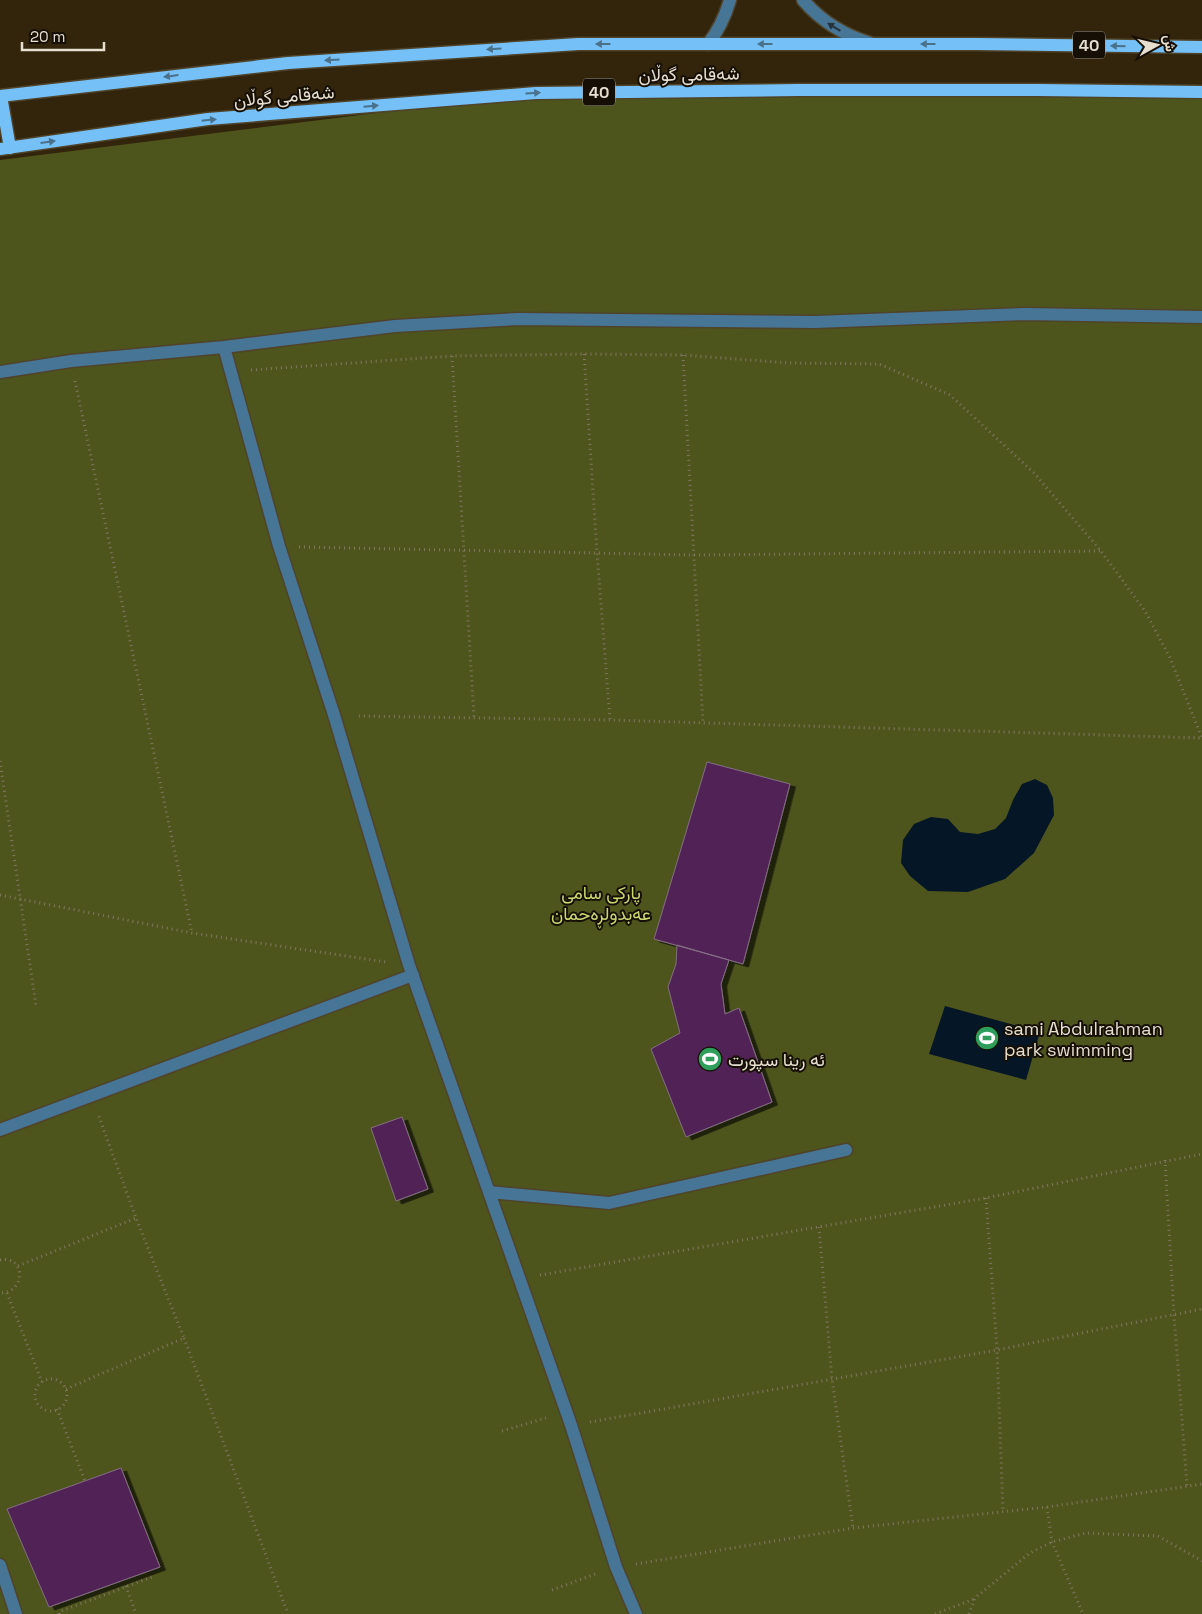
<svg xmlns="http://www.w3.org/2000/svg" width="1202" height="1614" viewBox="0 0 1202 1614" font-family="'Space Grotesk',Vazirmatn,sans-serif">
<defs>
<filter id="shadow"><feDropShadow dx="5.5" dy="3" stdDeviation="0" flood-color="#0009"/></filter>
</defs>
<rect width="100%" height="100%" fill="#32250b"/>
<path fill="#4e551c" d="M536 93H1202V1614H0V160Z"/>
<path fill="#051727" d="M1035 779 1047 785 1053 798 1054 815 1034 853 1005 879 968 892 928 891 910 876 901 863 903 840 914 824 931 817 948 819 960 832 978 834 995 829 1006 818 1013 800 1022 784Z
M945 1006 1040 1032 1026 1080 929 1054Z"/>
<path fill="#512355" stroke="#846e85" filter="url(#shadow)" d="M707 762 790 784 743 964 654 939Z
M677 945 729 960 721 984 725 1014 739 1008 772 1102 686 1137 651 1049 680 1033 668 987 676 964Z
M402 1117 428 1189 396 1201 371 1128Z
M121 1468 160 1567 49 1607 7 1509Z"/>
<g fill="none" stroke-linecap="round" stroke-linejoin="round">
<g stroke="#4f432a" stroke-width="15">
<path id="minor" d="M803 0C821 21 844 35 870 43
M708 44C719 30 725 17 730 0
M224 347 279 546 334 715 409 965 571 1425 616 1567 636 1614
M0 372 71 361 224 347 395 326 518 319 815 322 1025 314 1202 317
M0 1130 413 975
M489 1192 609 1203 846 1150
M0 1565 16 1614"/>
</g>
<g stroke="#4f432a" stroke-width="15">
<path id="major" d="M0 96 288 63 578 44H976L1202 47
M1 96 10 148
M0 149 208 119 536 93 798 90H1039L1202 92"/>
</g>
<path stroke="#817661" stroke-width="3" stroke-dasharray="1 4" stroke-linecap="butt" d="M584 354 597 553 610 720
M683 355 703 723
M452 356 474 717
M251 370 452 356 584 354 683 355 789 363 879 364 950 395 1034 473 1101 551 1145 611 1170 658 1202 738 610 720 356 716
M75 381 192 933
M299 547 694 555 1101 551
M0 761 36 1006
M0 895 192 933 386 962
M1165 1160 1174 1315 1187 1486
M986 1198 997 1350 1003 1511
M819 1227 832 1379 853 1528
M0 1260C26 1255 26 1293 0 1293
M18 1266 136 1218
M540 1275 986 1198 1202 1154
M7 1293 42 1382
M184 1338 288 1614
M35 1395a16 16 0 1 1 32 0a16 16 0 1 1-32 0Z
M66 1389 184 1338 136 1218 98 1114
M57 1409 85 1481
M590 1422 997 1350 1202 1309
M502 1431 546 1418
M1047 1507 1052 1542 1083 1614
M636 1564 853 1528 1047 1507 1202 1484
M126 1586 136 1614
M552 1590 598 1573
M59 1614V1612L152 1577
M935 1614 974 1599
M969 1614 975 1598 1030 1553 1052 1542 1086 1533 1158 1536 1202 1561"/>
<use href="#minor" stroke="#477596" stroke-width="12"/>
<use href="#major" stroke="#75c0f7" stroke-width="12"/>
</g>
<defs><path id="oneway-solid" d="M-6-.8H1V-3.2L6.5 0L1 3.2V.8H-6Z" transform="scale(1.25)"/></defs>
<use fill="#263338" href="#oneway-solid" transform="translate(834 27) rotate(-149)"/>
<g fill="#4a708a">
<use href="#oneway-solid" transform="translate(603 44) rotate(-180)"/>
<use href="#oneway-solid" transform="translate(765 44) rotate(180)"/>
<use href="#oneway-solid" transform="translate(928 44) rotate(180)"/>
<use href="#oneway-solid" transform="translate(1118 46) rotate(-179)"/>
<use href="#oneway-solid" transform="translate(494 49) rotate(176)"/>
<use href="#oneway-solid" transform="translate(332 60) rotate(176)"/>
<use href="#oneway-solid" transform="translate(171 76) rotate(173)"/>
<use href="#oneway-solid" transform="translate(533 93) rotate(-3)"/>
<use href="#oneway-solid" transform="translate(371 106) rotate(-5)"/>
<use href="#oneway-solid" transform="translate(209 120) rotate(-6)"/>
<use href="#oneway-solid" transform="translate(48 142) rotate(-8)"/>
</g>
<defs>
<g id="stadium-disc" transform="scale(1.25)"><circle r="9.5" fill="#2e9e5b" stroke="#150f05"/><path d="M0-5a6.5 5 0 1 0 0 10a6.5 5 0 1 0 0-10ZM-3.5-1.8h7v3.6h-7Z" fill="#fff"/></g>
</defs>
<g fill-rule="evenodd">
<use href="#stadium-disc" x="987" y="1038"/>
<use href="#stadium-disc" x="710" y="1059"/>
</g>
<g text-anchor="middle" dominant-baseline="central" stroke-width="4" stroke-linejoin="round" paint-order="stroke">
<g fill="#150f05" stroke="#a7a092" stroke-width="1">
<rect x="1073" y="31.5" width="32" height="27" rx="4"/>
<rect x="583" y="78.5" width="32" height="27" rx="4"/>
</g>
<g font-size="16" font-weight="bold" fill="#e6decf">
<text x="1089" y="45">40</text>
<text x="599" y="92">40</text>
</g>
<g font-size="18" fill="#e6decf" stroke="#150f05">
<text transform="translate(689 74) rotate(-1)">شەقامی گوڵان</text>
<text transform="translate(284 96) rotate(-5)">شەقامی گوڵان</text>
</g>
<g font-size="18" fill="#cad76f" stroke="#150f05">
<text x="601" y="892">پارکی سامی<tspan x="601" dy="21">عەبدولڕەحمان</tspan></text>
</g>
<g font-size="18" fill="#e6decf" stroke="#150f05" text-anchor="start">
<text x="1004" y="1028">sami Abdulrahman<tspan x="1004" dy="21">park swimming</tspan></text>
<text x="728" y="1059">ئه رينا سپورت</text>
</g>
</g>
<g transform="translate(1157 45) rotate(82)" stroke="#150f05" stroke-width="4" paint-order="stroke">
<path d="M0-4L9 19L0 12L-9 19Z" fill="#e6decf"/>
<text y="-8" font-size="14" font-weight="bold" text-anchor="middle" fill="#e6decf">ش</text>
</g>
<path d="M22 42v8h82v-8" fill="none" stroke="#e6decf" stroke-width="2.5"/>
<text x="30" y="42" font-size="15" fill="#e6decf" stroke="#150f05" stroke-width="4" paint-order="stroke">20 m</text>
</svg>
